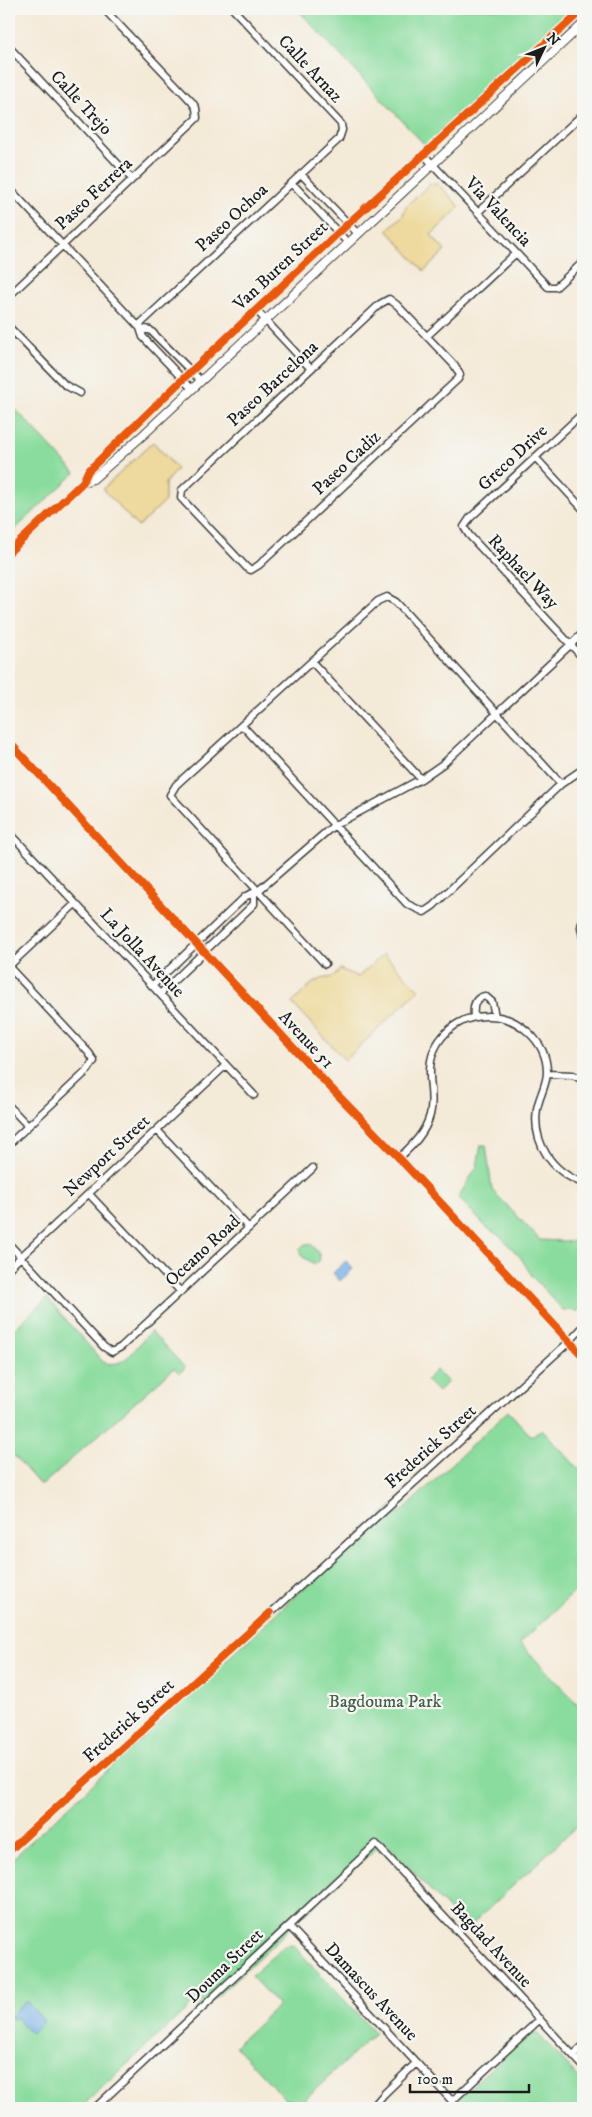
<svg xmlns="http://www.w3.org/2000/svg" width="592" height="2117" viewBox="0 0 592 2117" font-family="'IM FELL DW Pica',serif">
<rect width="100%" height="100%" fill="#f6f6f2"/>
<filter id="ink" filterUnits="userSpaceOnUse"><feTurbulence type="fractalNoise" baseFrequency=".02" numOctaves="2"/><feDisplacementMap in="SourceGraphic" scale="10" xChannelSelector="R" yChannelSelector="G"/><feConvolveMatrix kernelMatrix="1 2 1 2 8 2 1 2 1" color-interpolation-filters="sRGB"/></filter>
<filter id="wash" filterUnits="userSpaceOnUse"><feTurbulence type="fractalNoise" baseFrequency=".0096" numOctaves="4" result="noise"/><feDisplacementMap in="SourceGraphic" scale="20" xChannelSelector="R" yChannelSelector="G"/><feGaussianBlur stdDeviation="1.12" result="paint"/><feColorMatrix in="noise" values="0 0 0 0 0 0 0 0 0 0 0 0 0 0 0 0 0 1.4 0 .05"/><feComposite in="paint" operator="in"/></filter>
<g filter="url(#wash)">
<rect width="100%" height="100%" fill="#f4ead8"/>
<path fill="#89dc9d" stroke="#527c5c" d="M297 9H573L426 146Z
M9 402 75 473 9 535Z
M481 1145H486L492 1190 540 1240 583 1242V1306L578 1311 563 1310 532 1276 521 1258 501 1237 487 1228 458 1197 477 1167Z
M305 1244H311L319 1254 320 1260 315 1264 313 1263 303 1257 300 1249Z
M47 1298 103 1362C126 1371 137 1344 151 1331L185 1368 179 1373 174 1368 41 1486 9 1450V1334Z
M436 1370 448 1382 438 1392 426 1380Z
M508 1411 532 1437 542 1429 583 1474V1584L520 1643 583 1710V1820L467 1929 384 1841 202 2010 194 2002 80 2108H9V1862L392 1506 399 1514Z
M293 1945 375 2033 296 2108H294L235 2046 278 2005 251 1976 284 1946Z
M528 2034H538L583 2082V2108H448Z"/>
<path fill="#eeda9e" stroke="#857b5d" d="M430 184H438L460 207 431 235 445 251 424 271 387 230 403 215 406 206Z
M153 442 177 469 165 483V501L138 527 103 489Z
M384 954 419 990 345 1060 292 1003C300 996 307 986 317 981 327 975 332 982 340 969L358 977Z"/>
<path fill="#76afe6" stroke="#496681" d="M346 1261 353 1269 340 1281 333 1273Z
M26 2001 44 2021 31 2034 16 2018 13 2020 10 2016Z"/>
</g>
<g filter="url(#ink)">
<g fill="none" stroke-linecap="round" stroke-linejoin="round">
<g stroke="#3c3b38" stroke-width="9">
<path id="minor" d="M9 47 132 179
M423 154 548 287H556L583 262
M301 174 358 234
M292 183 348 243
M9 188 140 328 143 337 192 389
M478 212 583 114
M9 296 197 118 196 108 192 102 104 9
M389 299 397 305 455 366 460 375 458 379 259 565 251 570 247 568 181 498 182 490 380 304Z
M256 310 311 369
M138 326 339 139 342 130 341 124 233 9
M9 327 65 385 80 393
M140 328 150 330 201 381
M427 336 516 253
M583 413 470 518 464 527 469 535 583 658
M535 457 583 509
M312 662 421 779
M242 725 407 904 424 912 433 906 561 784 583 769
M9 832 254 1095
M583 918 581 927 583 937
M325 964 258 891 333 826 421 779 444 763 583 633
M9 966 75 904
M9 967 89 1053 94 1061 88 1070 9 1144
M152 986 246 896 258 891 170 795 176 785 378 601 387 597 396 602 561 784
M160 994 254 904V895
M474 1016C473 1007 474 998 485 996L492 1002 495 1016
M547 1074 573 1075 583 1080
M9 1106 28 1126
M157 1130 249 1228
M399 1158C413 1145 425 1133 430 1115 434 1100 430 1089 430 1074 429 1041 455 1016 487 1016 517 1015 547 1041 547 1072 547 1085 539 1096 537 1109 532 1143 552 1172 583 1183
M89 1194 181 1292
M9 1244 104 1347 112 1352 121 1347 313 1168
M9 1268 226 1065
M9 1851 570 1341 583 1327
M289 1926 452 2101 540 2019
M573 2055 583 2046
M95 2108 376 1844 583 2066
M288 2108 291 2106 293 2108
M372 2108 384 2094 416 2063"/>
</g>
<g stroke="#3c3b38" stroke-width="10">
<path id="tertiary" d="M83 482 93 479 143 435 583 24
M9 552 83 482 88 471 183 379 338 233 583 9
M9 742 327 1084 399 1158 583 1356"/>
</g>
<use href="#minor" stroke="#fff" stroke-width="6"/>
<use href="#tertiary" stroke="#fff" stroke-width="8"/>
<g stroke="#f6f6f2" stroke-width="11">
<path id="cycleway" d="M9 552 83 482 88 471 183 379 338 233 583 9
M9 742 327 1084 399 1158 583 1356
M9 1851 270 1613"/>
</g>
<use href="#cycleway" stroke="#e8590c" stroke-width="8"/>
</g>
</g>
<g text-anchor="middle" dominant-baseline="central" stroke-width="4.5" stroke-linejoin="round" paint-order="stroke">
<g font-size="18" fill="#1c1c1c" stroke="#f6f6f2">
<text transform="translate(310 69) rotate(47)">Calle Arnaz</text>
<text transform="translate(81 103) rotate(47)">Calle Trejo</text>
<text transform="translate(94 194) rotate(-43)">Paseo Ferrera</text>
<text transform="translate(498 212) rotate(47)">Via Valencia</text>
<text transform="translate(232 218) rotate(-43)">Paseo Ochoa</text>
<text transform="translate(281 266) rotate(-43)">Van Buren Street</text>
<text transform="translate(273 384) rotate(-43)">Paseo Barcelona</text>
<text transform="translate(513 458) rotate(-43)">Greco Drive</text>
<text transform="translate(347 463) rotate(-43)">Paseo Cadiz</text>
<text transform="translate(523 572) rotate(47)">Raphael Way</text>
<text transform="translate(142 953) rotate(47)">La Jolla Avenue</text>
<text transform="translate(306 1040) rotate(47)">Avenue 51</text>
<text transform="translate(107 1156) rotate(-43)">Newport Street</text>
<text transform="translate(203 1251) rotate(-43)">Oceano Road</text>
<text transform="translate(431 1447) rotate(-42)">Frederick Street</text>
<text transform="translate(129 1721) rotate(-42)">Frederick Street</text>
<text transform="translate(491 1945) rotate(47)">Bagdad Avenue</text>
<text transform="translate(225 1966) rotate(-44)">Douma Street</text>
<text transform="translate(371 1992) rotate(47)">Damascus Avenue</text>
</g>
<g font-size="18" fill="#425f49" stroke="#f6f6f2">
<text x="385" y="1702">Bagdouma Park</text>
</g>
</g>
<rect width="592" height="2117" fill="none" stroke="#f6f6f2" stroke-width="30"/>
<g transform="translate(544 48) rotate(47)" stroke="#f6f6f2" stroke-width="4" paint-order="stroke">
<path d="M0-4L9 19L0 12L-9 19Z" fill="#1c1c1c"/>
<text y="-8" font-size="14" font-weight="bold" text-anchor="middle" fill="#1c1c1c">N</text>
</g>
<path d="M410 2084v8h119v-8" fill="none" stroke="#1c1c1c" stroke-width="2.5"/>
<text x="417" y="2084" font-size="15" fill="#1c1c1c" stroke="#f6f6f2" stroke-width="4" paint-order="stroke">100 m</text>
</svg>
